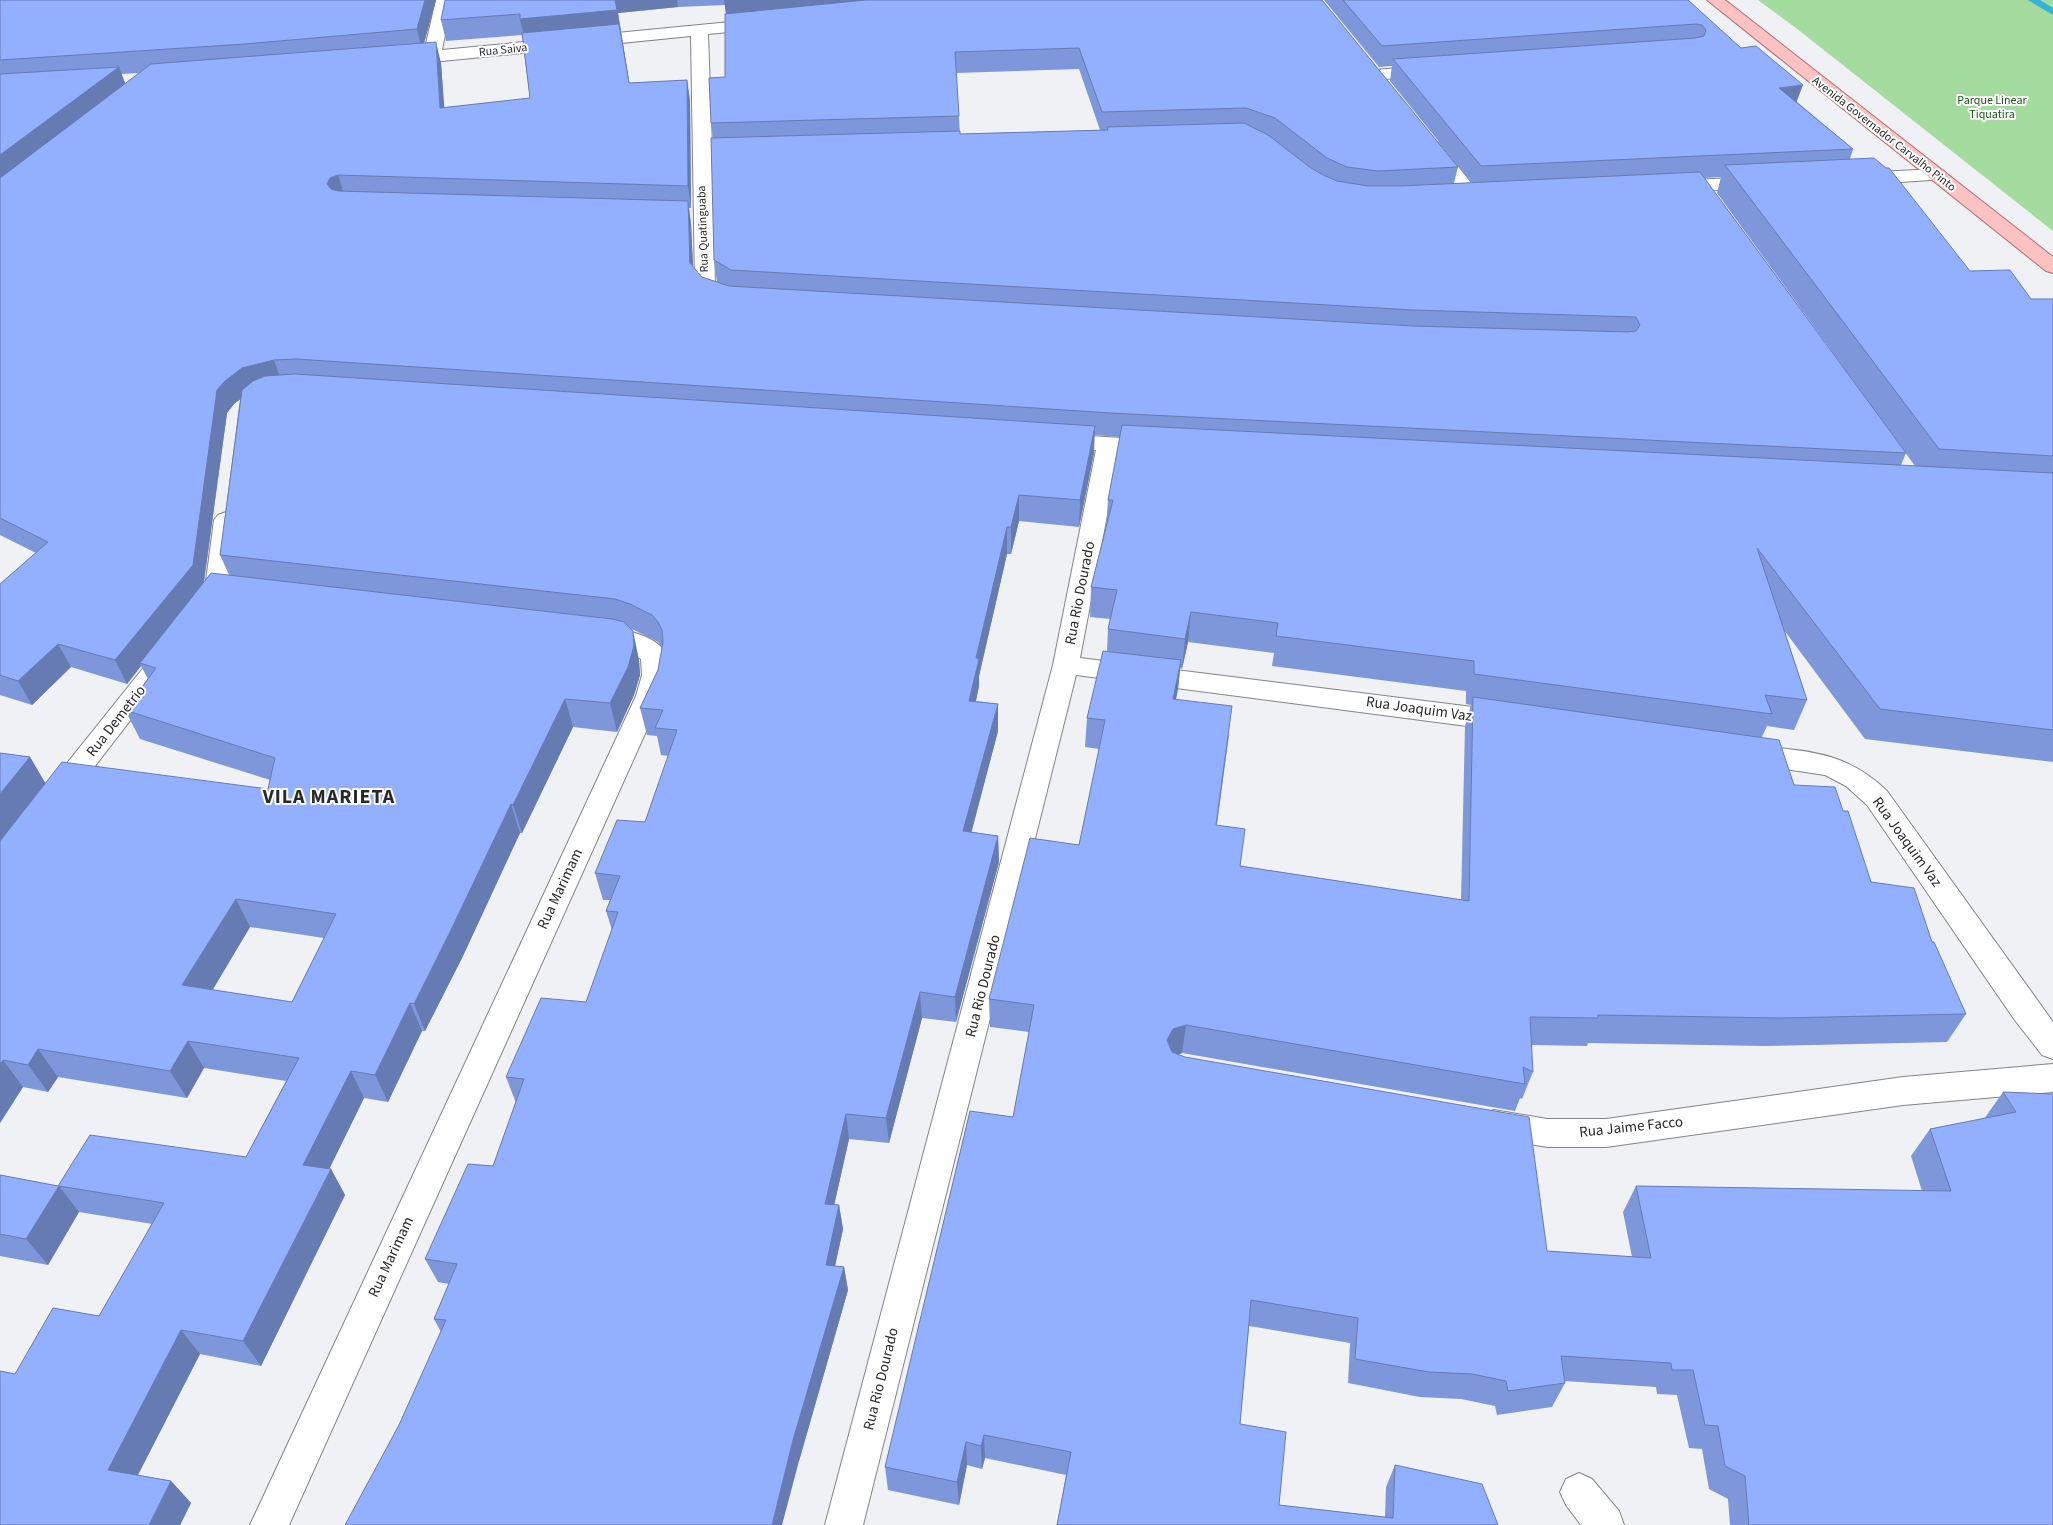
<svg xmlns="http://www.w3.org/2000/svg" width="2053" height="1525" viewBox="0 0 2053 1525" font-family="'Source Sans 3',sans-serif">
<rect width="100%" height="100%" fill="#f0f1f4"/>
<path fill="#a4db9e" d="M1758 0H2053V231L1796 28Z"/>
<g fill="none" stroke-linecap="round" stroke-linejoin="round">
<path fill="#35b3d7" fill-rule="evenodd" d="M2028 0H2040L2053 8V15Z"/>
<g stroke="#838487" stroke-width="2">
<path id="minor" d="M436 0H452L442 50 761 19 767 20 769 24 767 28 761 29 708 34 712 147 748 145 755 147 757 151 755 155 712 158 715 285C721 294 734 291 740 300L737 304 730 306 703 297 695 285 691 36 432 62 403 64 397 63 394 59 397 55 424 52Z
M1429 66 1435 67 1438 71 1435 75 1374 80 1368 79 1365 75 1368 71 1374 70Z
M1432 141 1439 143 1479 193 1482 197 1479 201 1472 203 1465 201 1425 151 1423 147 1425 143Z
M1937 169 1944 171 1947 175 1944 179 1858 185 1851 183 1848 179 1851 175 1858 173Z
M1755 177 1762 179 1765 183 1762 187 1673 193 1666 191 1663 187 1666 183 1673 181Z
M1056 434 1155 440 1163 442 1166 447 1163 452 1155 454 1119 452 1080 658 1505 711 1515 714 1518 721 1515 728 1505 731 1076 675 863 1525H825L1053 665 1096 450 1048 446 1045 441 1048 436Z
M226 512 234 515 238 520C236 540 235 572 230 590 225 606 210 617 195 613L191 607 205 589 214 520 218 515Z
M599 625C617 628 662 635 667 657 670 671 666 683 662 696L289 1525H250L636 696 642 675 641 659 619 646 590 640 586 634 590 628Z
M161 654 170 657 174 663 170 669 68 801 58 804 48 801 44 794 48 787 152 657Z
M1749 745C1804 751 1845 750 1887 791L2053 1022V1059L2042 1055 2014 1019 1867 805 1846 786 1825 775 1739 762 1735 755 1739 748Z
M2053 1064V1092L1903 1105 1606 1147H1547L1494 1138 1482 1134 1478 1124 1482 1114 1494 1110 1547 1119H1606L1903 1077Z
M1579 1473 1592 1479 1619 1511 1624 1525H1581L1566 1505 1560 1492 1566 1479Z"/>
</g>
<g stroke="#b07071" stroke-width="2">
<path id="major" d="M1707 0H1725L2053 257V273L2046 271Z"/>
</g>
<use href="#minor" fill="#fff" fill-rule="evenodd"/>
<use href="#major" fill="#fcc1c1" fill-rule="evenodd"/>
</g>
<path fill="#7e97db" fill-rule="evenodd" d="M0 0H436L424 43 441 63 444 108 530 98 522 35 446 41 441 20 445 0H1322L1458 167 1454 183H1472L1390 81 1392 66 1379 67 1324 0H1688L1797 102 1853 149 1850 159 1970 271 2031 299H2053V762L1865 739 1784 630 1807 700 1794 730 1767 726 1762 737 1794 785 1843 811 1871 882 1932 942 1966 1014 1947 1042 1765 1046 1588 1043 1587 1046 1531 1045 1533 1072 1522 1099 1520 1098 1515 1111 1182 1053 1178 1055 1547 1251 1632 1257 1623 1212 1636 1186 1922 1191 1911 1156 1930 1129 1984 1119 2003 1092 2053 1094V1525H1730L1728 1499 1709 1489 1702 1449 1689 1448 1677 1395 1657 1394 1656 1387 1564 1381 1565 1383 1552 1407 1497 1415 1495 1406 1461 1399 1420 1397 1348 1383 1350 1343 1249 1326 1240 1424 1279 1505 1385 1517 1386 1487 1395 1465 1498 1525H1057L1066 1475 985 1458 982 1469 967 1465 959 1505 888 1490 885 1467 1013 1117 1029 1032 990 1027 989 999 1079 845 1099 749 1085 747 1087 718 1107 651 1108 629 1110 619 1090 617 1091 587 1106 527 1108 500 1120 437 1094 435V453L1079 527 1019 521 1011 554H1007L979 676V686L976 701 998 704V731L971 832 998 836 999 862 956 1022 922 1018 889 1143 849 1139 834 1205H839L843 1229 835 1266 844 1267 848 1290 799 1461 399 1425 441 1332 434 1319 449 1284 438 1282 425 1259 493 1166 516 1103 506 1077 586 1002 612 930 606 911 610 900H603L595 873 645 822 669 756 661 755 657 736 647 735 640 708 658 670 662 647 658 642 636 631 631 629 639 660 640 675 634 695 617 732 573 727 522 833H520L462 958 425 1031H422L388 1102 364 1098 329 1169H331L345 1195 261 1366 200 1354 138 1475 171 1481 191 1503 180 1525 15 1374 99 1316 152 1224 79 1212 48 1265 0 1256V1175L58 1186 246 1157 286 1081 204 1068 187 1098 58 1077 48 1092 23 1087 0 1123V753L30 757 45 783 268 789 270 780 140 739 125 710 148 679 141 666 127 684 71 667 32 705 0 695V584L36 553 0 535ZM725 5 726 14 725 77 711 123 713 138 714 260 717 282 702 277 693 267 691 224 689 208H691L690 101 687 80 629 83 618 13 678 7ZM1079 69 1100 130 960 134 956 73ZM140 73 125 84 121 74ZM1721 177 1717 193 1915 466 1901 465 1906 453 1704 178ZM240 399 220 555 229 575 204 582 227 413 234 404ZM1188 642 1274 653 1272 666 1466 691V704L1471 705 1465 726 1461 900 1240 866 1217 825 1229 735 1176 699 1178 689 1180 668 1182 669ZM250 927 324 938 292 1002 212 990Z"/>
<path fill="#667bb2" d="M425 0H436L422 50 417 29Z
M615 0H677L678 7 618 13 633 105 525 40 520 19Z
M724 0H934L727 20Z
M436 42 441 63 446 130 440 108Z
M119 67 127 88 0 185V155Z
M687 80 690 101 691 208 688 186Z
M1803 85 1795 106 1779 88Z
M338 175 345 197 336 200 327 184 330 178Z
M688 201 691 224 694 286 690 263Z
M274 360 282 383 251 391 234 404 227 413 203 588 140 663 141 666 127 684 115 660 217 390 225 381 242 368Z
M1095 426 1094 453 1079 527 1080 500Z
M1019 495V521L1011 554V527Z
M1007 527V554L979 676V686L970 728 969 701 976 658Z
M1191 612 1188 642 1182 669 1185 639Z
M633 631 639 660 640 675 634 695 617 732 610 703Z
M58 644 71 667 32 705 18 681Z
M1181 660 1178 689 1170 728 1173 699Z
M565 699 573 727 522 833 513 805Z
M998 704V731L965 857 963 831Z
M30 757 47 786 0 845V794Z
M511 804 520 833 462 958 425 1031 414 1004Z
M998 836 999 862 956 1022 955 997Z
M236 899 250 927 199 1013 182 985Z
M920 992 922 1018 889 1143 886 1118Z
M410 1003 422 1031 388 1102 375 1075Z
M1186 1025 1182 1053 1170 1057 1167 1040 1173 1029Z
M188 1041 204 1068 187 1098 170 1071Z
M38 1049 58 1077 48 1092 28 1065Z
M3 1060 23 1087 0 1123V1064Z
M351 1071 364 1098 318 1192 303 1165Z
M846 1114 849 1139 829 1228 825 1204Z
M331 1169 345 1195 261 1366 243 1341Z
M59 1186 79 1212 48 1265 26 1239Z
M839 1205 843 1229 830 1289 826 1265Z
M844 1267 848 1290 799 1461 782 1525H772L793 1440Z
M181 1330 200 1354 129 1492 108 1470Z
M984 1435 985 1458 982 1469 981 1446Z
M966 1442 967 1465 959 1505 957 1482Z
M171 1481 191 1503 180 1525H149Z"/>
<path fill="#92b0ff" stroke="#667bb2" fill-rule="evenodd" d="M0 0H425L417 29 245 44 0 60Z
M445 0H615L617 10 520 19V14L441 20Z
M866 0H1322L1458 167 1378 171 1347 167 1327 158 1275 118 1246 108 1102 112 1079 48 955 52 959 116 711 123 709 78 725 77V14Z
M1343 0H1688L1741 48 1756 46 1803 85 1779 88 1853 149 1481 166 1393 59 1696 38 1704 36 1706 30 1702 25 1696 24 1382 46Z
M619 24 629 83 687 80 688 186 338 175 330 178 327 184 331 189 338 191 688 201 690 263 702 277 729 286 1413 326 1628 332 1636 331 1640 325 1636 317 1413 310 731 270 714 260 711 138 960 131V134L1108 130 1107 127 1244 123 1268 135 1311 168 1323 175 1337 181 1368 186H1400L1700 172 1906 453 1110 413 296 359 274 360 242 368 225 381 217 390 193 565 115 660 58 644 18 681 0 675V584L48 542 0 518V178L151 64 436 42 440 108 530 98 522 33Z
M119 67 0 155V74Z
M1874 158 1886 168H1889L1970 271 2010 270 2031 299H2053V456L1939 449 1725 165Z
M295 374 1095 426 1080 500 1019 495 1011 527H1007L976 658 979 659 969 701 998 704 963 831 998 836 955 997 920 992 886 1118 846 1114 825 1204 839 1205 826 1265 844 1267 793 1440 772 1525H345L399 1425 446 1320 434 1319 457 1264 425 1259 468 1164 493 1166 524 1079 506 1077 541 998 586 1002 618 912 606 911 620 876 595 873 617 820 645 822 677 730 655 728 663 710 640 708 658 670 663 642 662 630 658 622 652 615 630 604 615 599 220 555 242 390 253 381 265 376Z
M1122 425 2053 473V730L1880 709 1757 548 1807 700 1765 695 1772 714 1474 674V661L1276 636 1278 623 1191 612 1185 639 1108 629 1117 590 1091 587 1113 500H1108Z
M211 573 612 619 624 622 633 631 634 646 628 667 610 703 565 699 513 805 511 804 451 930 414 1004 410 1003 375 1075 351 1071 303 1165 331 1169 243 1341 181 1330 108 1470 171 1481 149 1525H0V1371L15 1374 53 1308 99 1316 164 1203 59 1186 26 1239 0 1234V1175L58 1186 90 1135 246 1157 299 1058 188 1041 170 1071 38 1049 28 1065 3 1060 0 1064V841L62 762 268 789 275 758 125 710 156 668 140 663ZM236 899 336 914 292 1002 182 985Z
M1103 651 1181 660 1173 699 1232 706 1216 825 1245 829 1240 866 1469 901 1473 697 1779 740 1794 785 1835 787 1843 811H1848L1871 882 1914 888 1932 942H1934L1966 1014 1780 1018 1598 1015V1018L1530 1017 1533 1072 1523 1067 1525 1084 1186 1025 1173 1029 1167 1040 1172 1052 1185 1057 1529 1117 1547 1251 1651 1258 1636 1186 1951 1191 1930 1129 2016 1112 2003 1092 2053 1094V1525H1749L1745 1476 1725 1466 1718 1426 1705 1425 1693 1370H1672L1671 1363 1561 1356 1565 1383 1508 1391 1506 1381 1472 1374 1429 1372 1355 1359 1358 1318 1251 1300 1240 1424 1286 1432 1279 1505 1393 1518 1395 1465 1482 1484 1498 1525H1057L1071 1452 984 1435 981 1446 966 1442 957 1482 885 1467 970 1111 1013 1117 1034 1005 989 999 1030 838 1079 845 1105 720 1087 718Z
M0 753 30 757 0 794Z"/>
<g text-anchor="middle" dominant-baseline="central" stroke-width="4" stroke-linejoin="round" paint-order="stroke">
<g font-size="12" fill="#28292a" stroke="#fff">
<text transform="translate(503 50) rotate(-6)">Rua Saiva</text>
<text transform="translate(1884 134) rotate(38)">Avenida Governador Carvalho Pinto</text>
<text transform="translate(703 229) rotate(-92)">Rua Quatinguaba</text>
</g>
<g font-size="12" fill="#185814" stroke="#fff">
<text x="1992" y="100">Parque Linear<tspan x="1992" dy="14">Tiquatira</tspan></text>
</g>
<g font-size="15" fill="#28292a" stroke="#fff">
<text transform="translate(1080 593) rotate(-79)">Rua Rio Dourado</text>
<text transform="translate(1419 709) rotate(8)">Rua Joaquim Vaz</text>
<text transform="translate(116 721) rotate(-52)">Rua Demetrio</text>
<text transform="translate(1907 842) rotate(54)">Rua Joaquim Vaz</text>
<text transform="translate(560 889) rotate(-65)">Rua Marimam</text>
<text transform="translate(983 986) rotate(-76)">Rua Rio Dourado</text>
<text transform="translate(1631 1127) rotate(-6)">Rua Jaime Facco</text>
<text transform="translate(391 1257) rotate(-65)">Rua Marimam</text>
<text transform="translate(881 1379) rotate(-76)">Rua Rio Dourado</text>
</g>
<g font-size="20" font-weight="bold" letter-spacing="1" fill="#28292a" stroke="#fff">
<text x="329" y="797">VILA MARIETA</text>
</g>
</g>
</svg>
